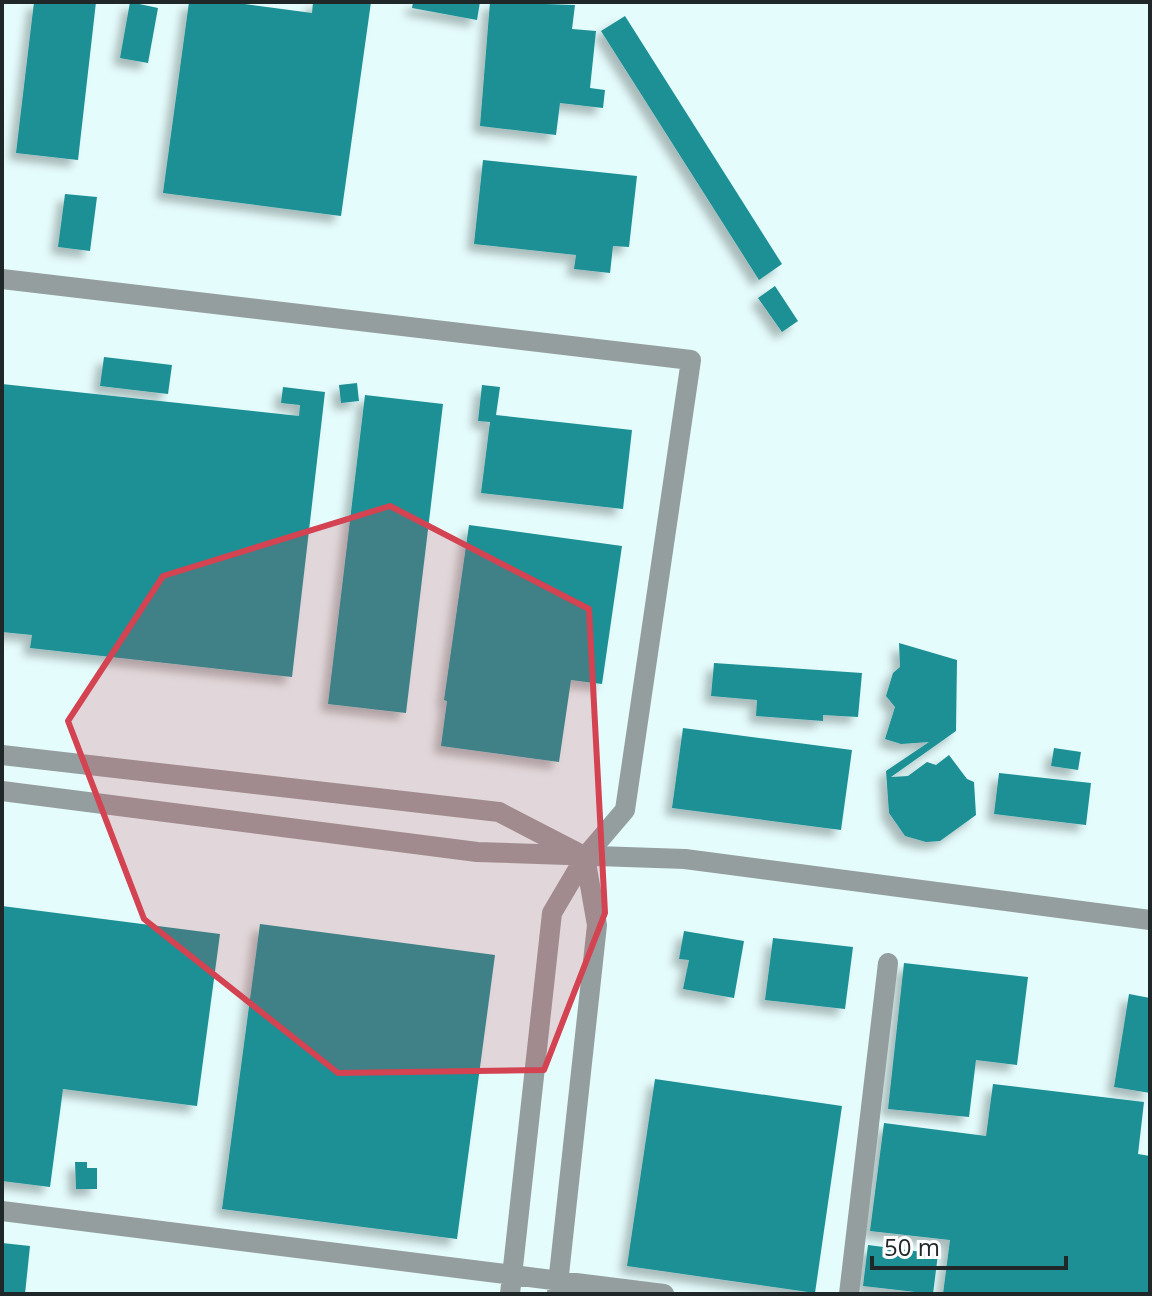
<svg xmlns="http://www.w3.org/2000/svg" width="1152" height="1296" viewBox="0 0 1152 1296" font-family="'Open Sans',sans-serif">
<defs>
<filter id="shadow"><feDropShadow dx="-7" dy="7" stdDeviation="4" flood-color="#0004"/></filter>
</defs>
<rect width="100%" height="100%" fill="#e5fcfc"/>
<path fill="#1c9095" filter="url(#shadow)" d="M34 2H96L78 160 16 153Z
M130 2 158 8 148 63 120 58Z
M189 2H230L312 13 313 2H371L341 216 163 193Z
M413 2H480L477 20 412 8Z
M490 2 575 5 572 29 596 31 590 88 605 90 603 108 560 103 556 135 480 126Z
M625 16 782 264 759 280 601 31Z
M483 160 637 176 629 247 613 246 610 273 574 269 576 255 474 244Z
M65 194 97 197 90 251 58 247Z
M775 286 798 321 782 332 758 298Z
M104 357 172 365 168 394 100 386Z
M357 383 359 401 341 403 339 385Z
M2 384 299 416 300 405 281 403 283 387 325 392 292 677 30 648 32 635 2 632Z
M482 385 500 387 496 415 632 430 623 509 481 493 490 422 478 421Z
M365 395 443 404 406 713 328 704Z
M469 525 622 546 602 684 571 680 559 762 441 746 447 701 444 700Z
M899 643 957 660 956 731 891 777 908 776 927 762 936 765 949 755 967 779 974 782 976 815 940 841 926 842 905 836 889 813 886 771 929 742 901 744 885 739 895 707 886 696 893 673 900 667Z
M714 663 862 673 858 717 823 715V721L756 716 757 700 711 696Z
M683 728 852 750 841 830 672 808Z
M1054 748 1081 752 1078 770 1051 766Z
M999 773 1091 783 1086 825 994 814Z
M2 906 220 934 197 1106 63 1089 50 1187 2 1181Z
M260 924 495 955 457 1239 222 1209Z
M684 931 744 941 734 998 683 989 689 960 679 959Z
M773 938 853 947 845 1009 765 1000Z
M904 963 1028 977 1017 1065 976 1060 969 1117 888 1109Z
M1129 994 1150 998V1093L1114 1087Z
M655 1079 842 1106 815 1293 627 1266Z
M993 1084 1144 1102 1138 1154 1150 1156V1294H943L950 1240 870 1231 884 1123 986 1136Z
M75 1162H87V1168H97V1189H76Z
M2 1243 30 1246 25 1294H2Z
M868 1245 938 1254 933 1294 863 1286Z"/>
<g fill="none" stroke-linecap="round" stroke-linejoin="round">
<path stroke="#959e9e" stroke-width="20" d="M2 279 691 360 625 810 585 857 552 913 510 1294
M2 755 499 812 578 853
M2 791 477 852 685 859 1150 920
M2 1211 664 1294
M557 1293 597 925 585 857
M849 1294 888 963"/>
</g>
<path fill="#d44351" fill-opacity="0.2" stroke="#d44351" stroke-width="6" stroke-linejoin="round" d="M390 506 589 609 605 913 544 1070 338 1073 144 919 68 721 163 576Z"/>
<rect width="1152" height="1296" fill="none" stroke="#1f2728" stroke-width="8"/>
<path d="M872 1256v12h194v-12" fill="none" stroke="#1f2728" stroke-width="4"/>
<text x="884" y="1256" font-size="24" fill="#1f2728" stroke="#ffffff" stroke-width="6" paint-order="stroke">50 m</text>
</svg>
